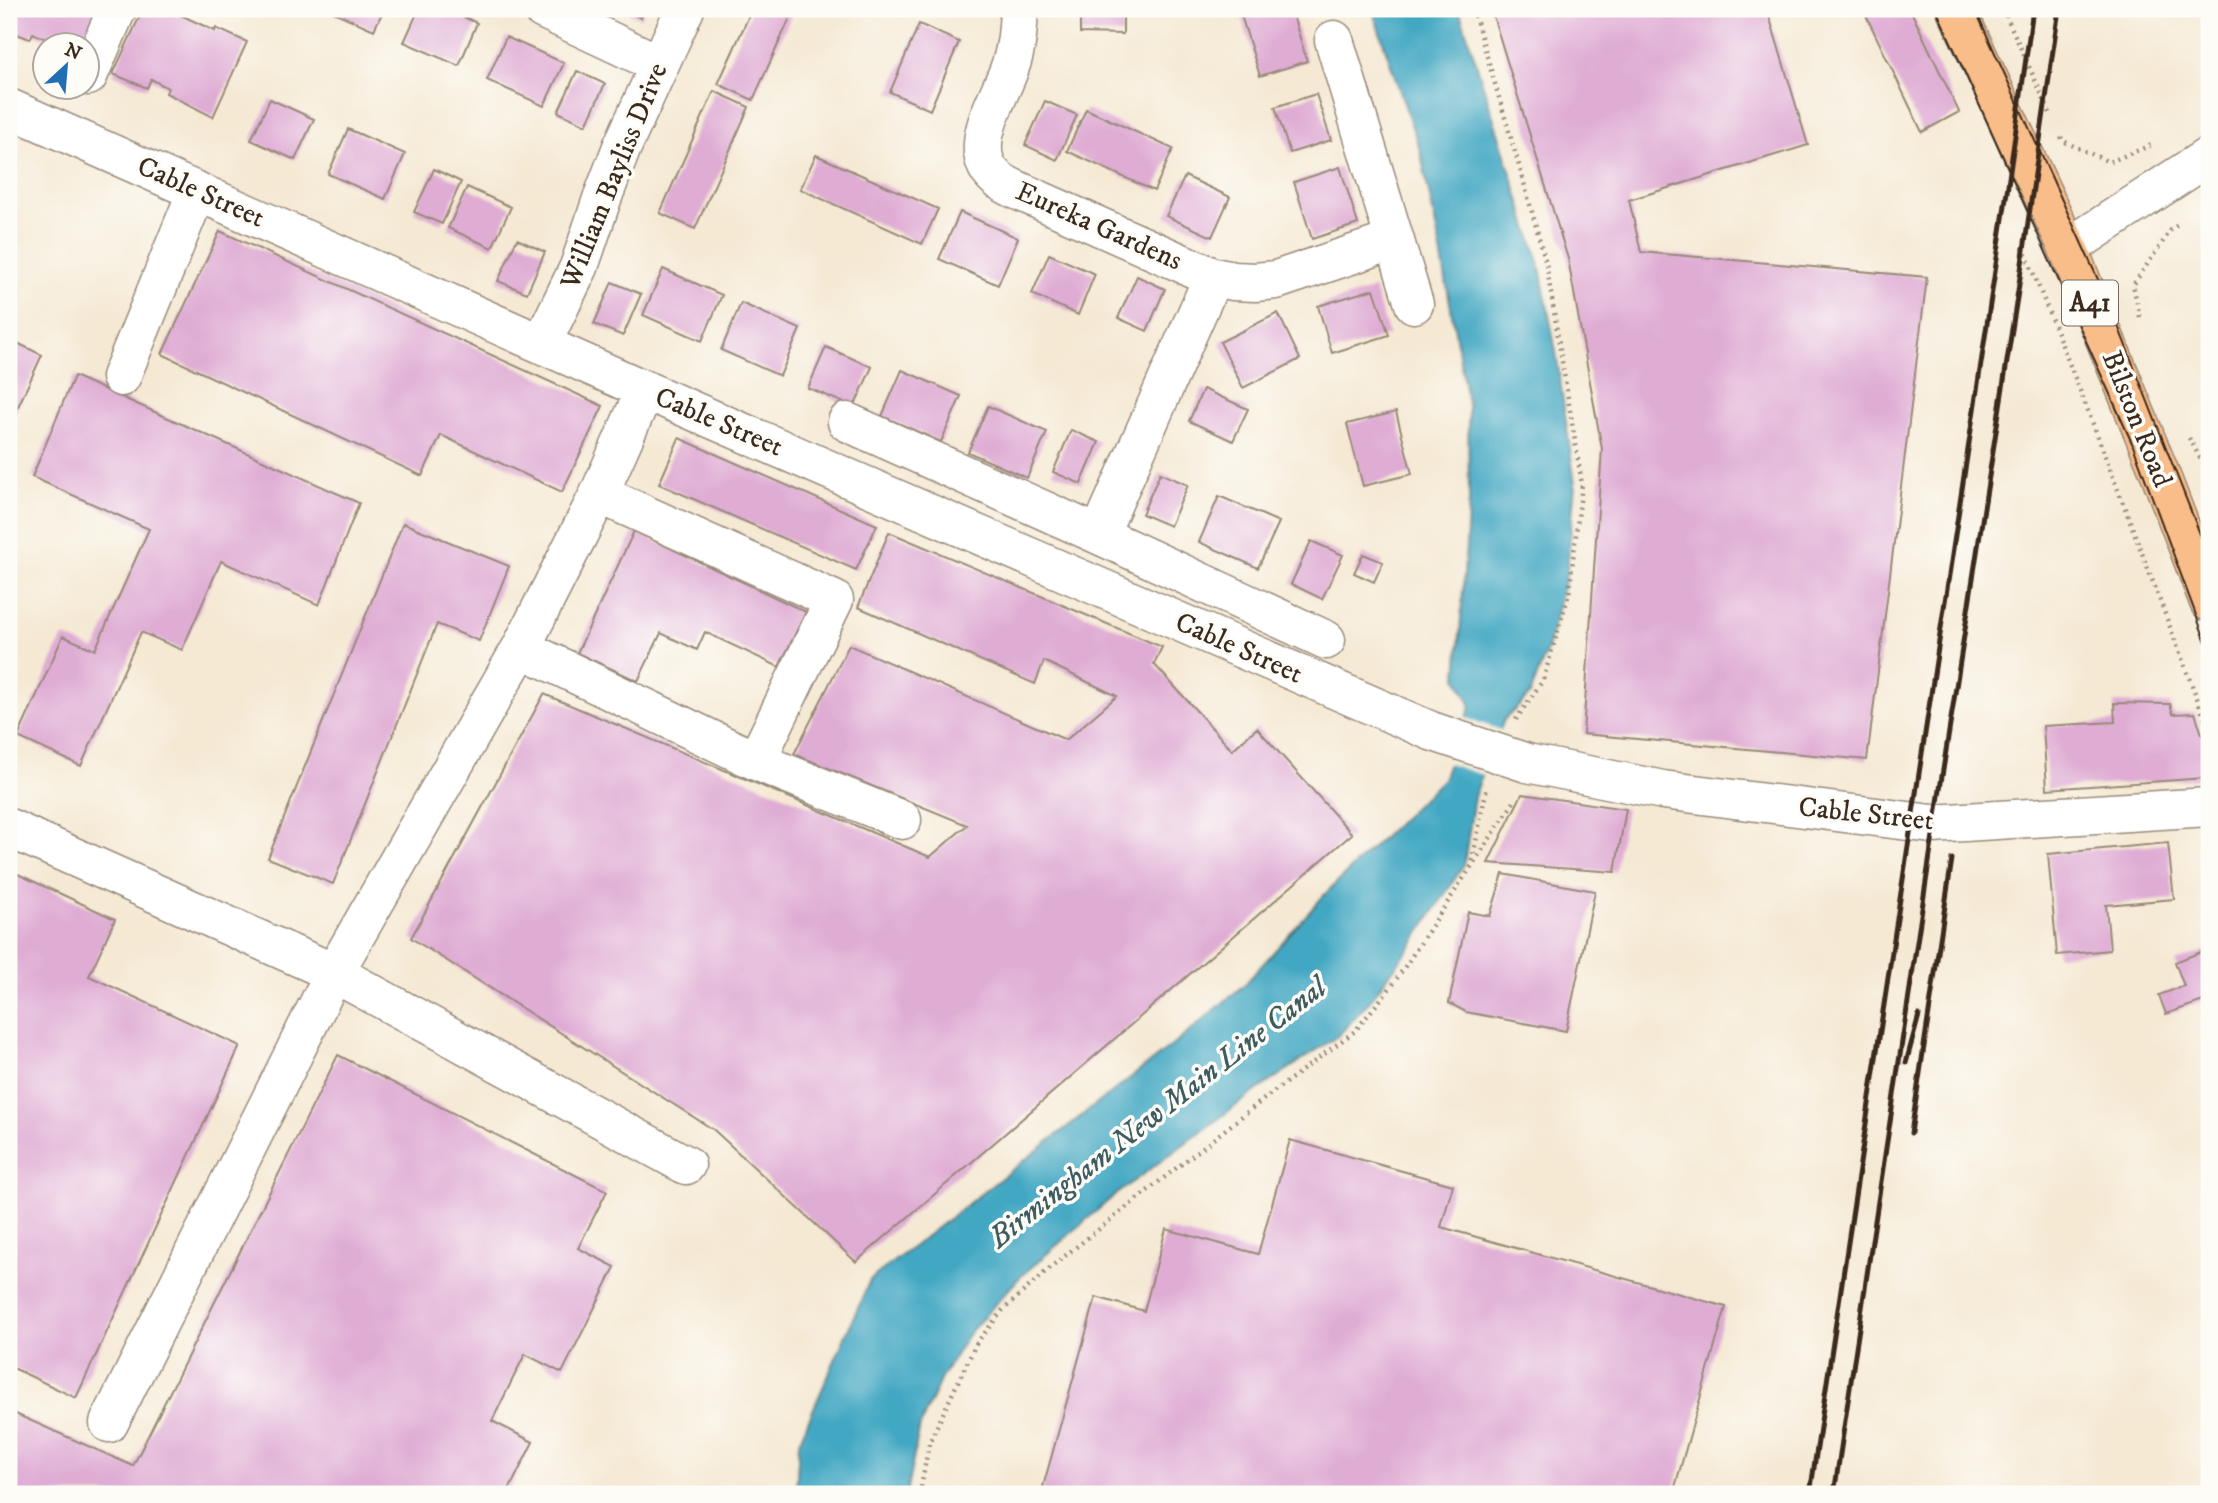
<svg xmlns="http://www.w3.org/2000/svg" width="2218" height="1503" viewBox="0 0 2218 1503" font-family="'IM FELL DW Pica',serif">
<rect width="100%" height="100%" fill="#fdfcf7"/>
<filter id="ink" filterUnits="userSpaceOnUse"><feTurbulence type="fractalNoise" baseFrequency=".0143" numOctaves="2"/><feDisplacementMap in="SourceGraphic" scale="14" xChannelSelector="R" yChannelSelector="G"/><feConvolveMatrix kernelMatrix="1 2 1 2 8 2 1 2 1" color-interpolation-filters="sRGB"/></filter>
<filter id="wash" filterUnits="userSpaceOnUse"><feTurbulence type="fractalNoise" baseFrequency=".00686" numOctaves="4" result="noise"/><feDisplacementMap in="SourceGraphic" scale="28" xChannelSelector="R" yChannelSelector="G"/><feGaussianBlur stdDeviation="1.57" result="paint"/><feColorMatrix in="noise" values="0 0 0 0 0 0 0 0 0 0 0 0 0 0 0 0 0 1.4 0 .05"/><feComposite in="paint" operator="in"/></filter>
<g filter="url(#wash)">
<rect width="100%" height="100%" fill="#f5e9d4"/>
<path fill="#43a7c3" stroke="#3f6870" stroke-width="2" d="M1372 9H1459L1539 262 1556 352 1575 484 1567 571 1547 650 1530 695 1504 720 1474 797 1464 865 1411 946 1367 1004 1339 1035 1256 1091 1115 1195 1019 1278 969 1333 941 1378 920 1426 906 1494H796L799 1442 870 1280 1183 1037 1246 983 1327 892 1443 779 1471 706 1457 677 1469 501 1468 406 1440 246 1420 150Z"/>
<path fill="#f5e9d4" d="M1463 717 1504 731 1486 776 1445 763Z"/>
<g id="blocks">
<path fill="#dfacd4" d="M9 9H106L89 46H49L50 41 33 33 30 39 9 31Z
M143 9H168L215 31 216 28 247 42 213 117 166 93 168 88 151 79 147 88 113 74Z
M327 9H384L374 30Z
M419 9H446L477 23 459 66 404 42Z
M621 9H645L641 18Z
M752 9H794L753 100 718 84Z
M1080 9H1123V34L1080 33Z
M1252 9H1291L1307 61 1260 76 1240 12Z
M1491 9H1767L1808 145 1629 200 1641 252 1927 277 1867 760 1583 734 1602 449 1568 259Z
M1863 9H1910L1959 112 1922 132Z
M919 24 959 42 930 110 890 92Z
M506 37 564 63 544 106 487 80Z
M577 71 605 84 586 125 558 112Z
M714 91 749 107 695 229 660 213Z
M1316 94 1331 140 1290 153 1275 107Z
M270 99 314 119 295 160 251 140Z
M1045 101 1077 115 1057 160 1025 145Z
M1086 109 1173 149 1154 191 1067 151Z
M348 129 405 154 385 199 328 174Z
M816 155 938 209 922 244 800 189Z
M1340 167 1358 224 1312 239 1294 182Z
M434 169 461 182 442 224 414 212Z
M1185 176 1230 197 1212 237 1166 216Z
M467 187 511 207 492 248 448 228Z
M960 212 1018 238 998 285 939 259Z
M220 231 603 406 562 492 441 435 422 476 162 354Z
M517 239 545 252 527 293 498 281Z
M1049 254 1095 274 1078 315 1032 294Z
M663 269 722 295 702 341 643 315Z
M1137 276 1165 289 1147 331 1118 318Z
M612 282 641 294 623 336 594 324Z
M1374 289 1389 335 1332 353 1318 306Z
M741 303 800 329 780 376 721 350Z
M1278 313 1300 359 1243 388 1220 342Z
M9 339 42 355 9 426Z
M826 347 872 367 854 407 808 388Z
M902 370 961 396 941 442 882 416Z
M74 376 359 503 319 605 221 561 182 650 141 632 81 766 18 737 63 636 95 650 149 529 32 477Z
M1203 389 1248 409 1233 441 1189 421Z
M988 406 1047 432 1027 478 968 452Z
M1396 412 1412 474 1363 486 1347 424Z
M1071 430 1099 442 1081 484 1053 472Z
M679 438 877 525 856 570 659 484Z
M1160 473 1188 485 1170 526 1142 514Z
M1219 496 1279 522 1258 568 1199 542Z
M403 523 509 566 479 641 437 624 333 884 268 858Z
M634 531 806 612 779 667 705 632 697 650 661 633 638 681 577 653Z
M889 532 1162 647 1154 664 1232 750 1257 728 1352 834 856 1262 714 1130 411 938 544 694 930 857 967 825 794 754 849 645 1066 740 1117 696 1044 661 1035 684 858 607Z
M1311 541 1343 555 1322 599 1291 584Z
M1363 554 1383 562 1374 582 1354 573Z
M2114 703 2170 704 2173 714 2195 713 2209 755V776L2206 778 2047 789 2043 726 2115 722Z
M1522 794 1626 809 1615 872 1488 863Z
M2168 843 2174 899 2106 905 2110 950 2057 955 2048 854Z
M9 870 115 919 89 976 240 1046 76 1398 9 1366Z
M1503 874 1595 891 1566 1031 1466 1012 1449 1003 1468 912 1490 916Z
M2209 949V999L2166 1014 2159 995 2184 986 2175 962Z
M338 1055 607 1191 578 1248 615 1267 562 1373 525 1354 492 1421 533 1442 507 1494H9V1411L133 1466Z
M1290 1140 1453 1185 1441 1227 1726 1307 1673 1494H1041L1096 1297 1144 1311 1166 1229 1258 1254Z"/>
</g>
</g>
<g filter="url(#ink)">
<use href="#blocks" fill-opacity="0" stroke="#988a79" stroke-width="2"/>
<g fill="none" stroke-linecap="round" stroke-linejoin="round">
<g stroke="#988a79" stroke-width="41">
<path id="minor" d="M542 9 659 64
M1019 9C1018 28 1017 48 1010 67 999 100 961 153 1000 181 1006 185 1013 188 1019 191L1213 277
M1334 40 1414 304
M88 76 117 9
M9 108 645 390 1431 731
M2068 248 2209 156
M542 343 579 267 602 199 622 147 685 9
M121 377 197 191
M847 422 1099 535 1326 640
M599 494 834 600 756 761
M1099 535 1213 277 1234 281 1255 282 1276 280 1395 240
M521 648 756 761 902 820
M1527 763 1663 790 1932 824 2209 807
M9 828 334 973 686 1165
M109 1423 334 973 521 648 599 494 645 390"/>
</g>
<g stroke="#988a79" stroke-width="41">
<path id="highway" d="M1956 9 2068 248 2159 471 2209 602"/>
</g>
<path stroke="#988a79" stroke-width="4.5" stroke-dasharray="2 5" stroke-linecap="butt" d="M1473 9 1523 179 1546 263 1582 484 1569 594 1543 680 1515 721
M2003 9 2050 113
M2061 137 2063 141 2109 162 2154 144
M2023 247 2090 416 2209 730
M2140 317 2133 285 2171 230 2179 224
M2189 438 2209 474
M1472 861 1487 787
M920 1494 929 1443 976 1344 1002 1311 1052 1266 1264 1099 1355 1031 1394 983 1516 799"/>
<use href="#minor" stroke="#fff" stroke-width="38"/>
<use href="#highway" stroke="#f8bd89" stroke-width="38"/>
<path stroke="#3b2a1e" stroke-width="2" d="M1936 9 2132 443 2209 650
M1975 9 2111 308 2209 557"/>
<path stroke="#3b2a1e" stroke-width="5" d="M1906 1063 1919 1015
M1911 1133 1952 859
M1810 1494 2008 185 2033 9
M1834 1494 1940 789 2018 291 2059 9"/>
<g stroke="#988a79" stroke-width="41" stroke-linecap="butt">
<path id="minor-bridge" d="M1431 731 1527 763"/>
</g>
<use href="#minor-bridge" stroke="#fff" stroke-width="38"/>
</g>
</g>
<g text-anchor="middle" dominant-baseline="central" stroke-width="7" stroke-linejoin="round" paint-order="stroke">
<rect fill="#fdfcf7" stroke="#75695f" stroke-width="2" x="2062" y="280.5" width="56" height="45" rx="5"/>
<g font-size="26" font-weight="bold" fill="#3b2a1e">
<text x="2090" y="303">A41</text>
</g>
<g font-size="28" fill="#3b2a1e" stroke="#fdfcf7">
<text transform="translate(614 176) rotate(-68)">William Bayliss Drive</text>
<text transform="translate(201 192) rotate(24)">Cable Street</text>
<text transform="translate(1099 226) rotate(24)">Eureka Gardens</text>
<text transform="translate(2137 419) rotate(68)">Bilston Road</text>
<text transform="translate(719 422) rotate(23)">Cable Street</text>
<text transform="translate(1239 648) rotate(24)">Cable Street</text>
<text transform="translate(1866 814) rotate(6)">Cable Street</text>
</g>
<g font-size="30" font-style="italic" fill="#3e5c60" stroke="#fdfcf7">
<text transform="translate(1158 1113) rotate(-38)">Birmingham New Main Line Canal</text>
</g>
</g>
<rect width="2218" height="1503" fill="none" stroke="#fdfcf7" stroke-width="35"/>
<g transform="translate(66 66) rotate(26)"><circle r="33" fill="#fdfcf7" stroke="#afa8a0" stroke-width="2"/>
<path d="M0-5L12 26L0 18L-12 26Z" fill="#1f6fb2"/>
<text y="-10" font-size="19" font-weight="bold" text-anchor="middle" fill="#3b2a1e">N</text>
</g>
</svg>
